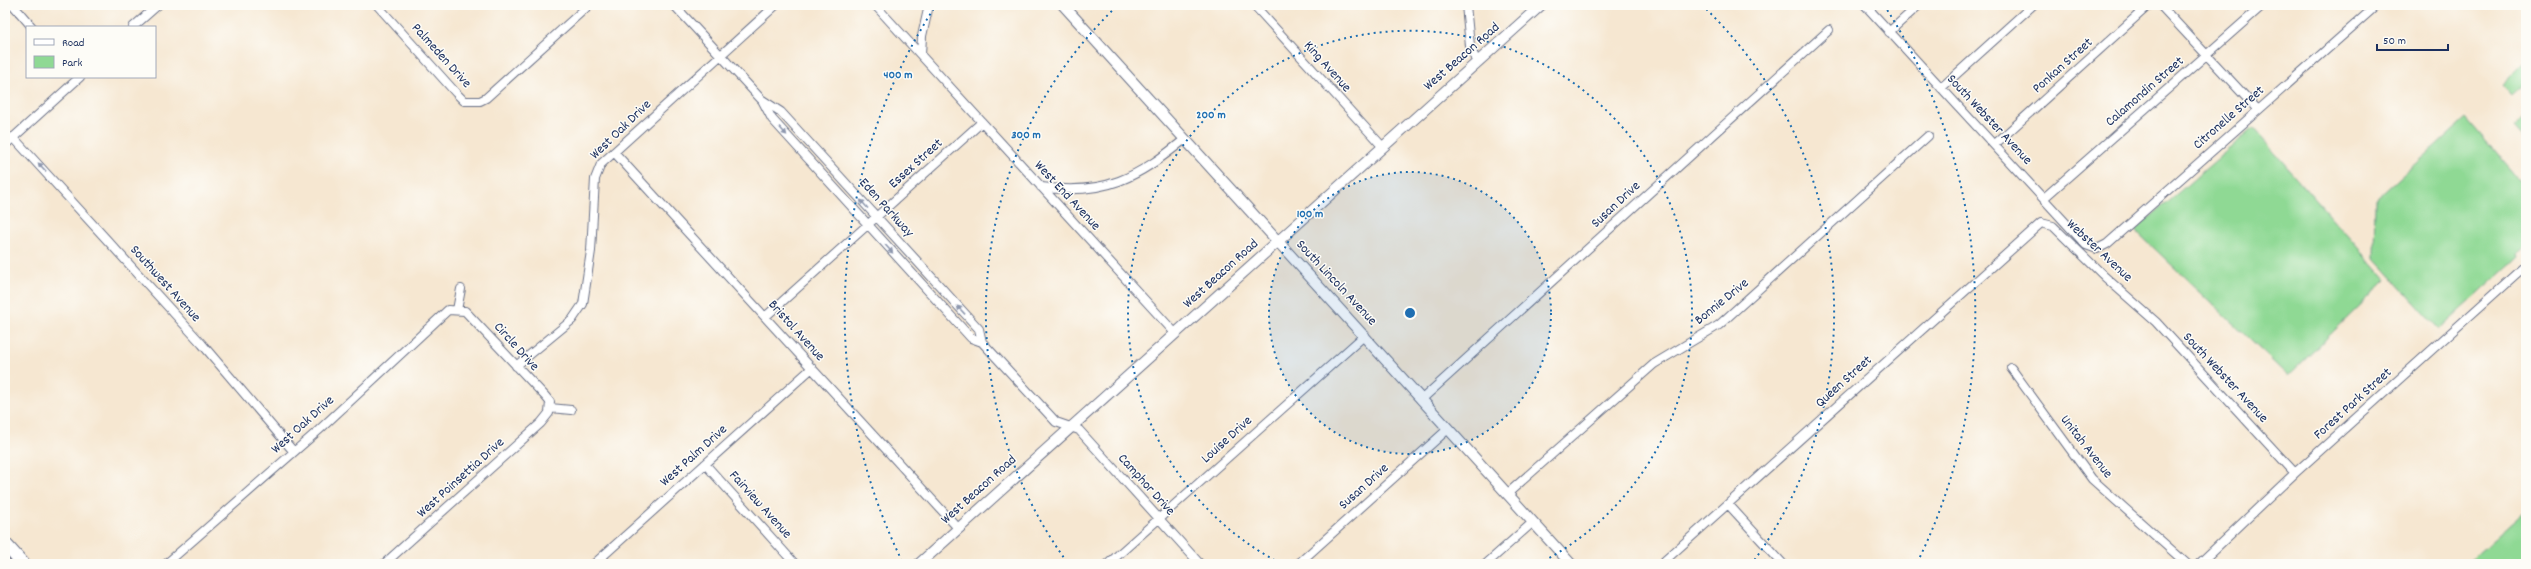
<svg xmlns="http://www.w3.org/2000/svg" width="2531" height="569" viewBox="0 0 2531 569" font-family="Dekko,sans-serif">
<rect width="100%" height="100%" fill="#fdfcf7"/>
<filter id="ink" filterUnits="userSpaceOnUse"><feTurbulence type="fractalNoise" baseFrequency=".025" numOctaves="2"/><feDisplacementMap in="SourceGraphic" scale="8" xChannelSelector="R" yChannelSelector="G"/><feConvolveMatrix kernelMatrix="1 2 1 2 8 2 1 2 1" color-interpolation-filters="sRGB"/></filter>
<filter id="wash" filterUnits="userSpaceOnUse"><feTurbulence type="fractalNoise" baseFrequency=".012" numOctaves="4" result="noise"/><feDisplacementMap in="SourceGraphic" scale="16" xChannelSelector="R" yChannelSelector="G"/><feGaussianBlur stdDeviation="0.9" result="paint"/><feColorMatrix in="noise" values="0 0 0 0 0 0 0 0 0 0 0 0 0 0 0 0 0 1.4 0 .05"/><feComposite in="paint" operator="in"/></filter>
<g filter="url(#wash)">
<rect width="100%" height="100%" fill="#f6e7d1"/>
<path fill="#8fd994" stroke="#558479" d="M2526 61V81L2511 95 2502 85Z
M2526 116V141L2514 128Z
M2466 118 2526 188V246L2517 254 2518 257 2439 329 2374 258 2375 200Z
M2253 128 2386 280 2288 376 2135 230Z
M2525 511 2526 564H2466Z"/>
</g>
<g filter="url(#ink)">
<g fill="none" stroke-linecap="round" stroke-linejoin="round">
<g stroke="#686f86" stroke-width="10">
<path id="minor" d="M13 5 32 27
M377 5 456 93 464 101H480L486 98 589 5
M674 5 761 99 781 112 979 329 982 342 1056 422 1079 430 1200 564
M875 5 1175 333
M1254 5 1382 146
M1466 5 1470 46 1477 63
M1865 5 2086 245 2097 249 2107 244 2377 5
M2160 5 2258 110
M133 27 158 5
M1889 32 1919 5
M921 55 922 36 929 5
M1941 88 2033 5
M762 100 772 119 971 338 982 342
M13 137 202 344 294 452
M5 145 80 77
M1994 145 2149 5
M614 152 958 528
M1041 187C1105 196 1137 178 1185 139
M2044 198 2263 5
M457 310 461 289
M765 317 982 122
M516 366 572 320 583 304 591 251 595 179 601 164 776 5
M2011 368 2092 479 2187 564
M1421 400 1829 30
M550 408 571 410
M705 464 795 564
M1507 494 1654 364 1719 325 1928 136
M1728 504 1783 564
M166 564 319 430 448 310 465 311 545 396 550 402 549 413 541 423 384 564
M594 564 812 368
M1108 564 1365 335
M1298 564 1448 429
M1486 564 1532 523
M1661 564 2041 223 2053 226 2105 277 2156 322 2295 473
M2199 564 2295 473 2526 265"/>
</g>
<g stroke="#686f86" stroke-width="12">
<path id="tertiary" d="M1063 5 1571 564
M919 564 1541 5"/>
</g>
<g stroke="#686f86" stroke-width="15">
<path id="primary" d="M5 544 23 564"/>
</g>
<use href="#minor" stroke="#fff" stroke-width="8"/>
<use href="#tertiary" stroke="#fff" stroke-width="10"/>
<use href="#primary" stroke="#fff" stroke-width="13"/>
</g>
<defs><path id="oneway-solid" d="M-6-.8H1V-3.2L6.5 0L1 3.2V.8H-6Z"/></defs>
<g fill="#8d97ae">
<use href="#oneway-solid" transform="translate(783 131) rotate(48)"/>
<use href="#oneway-solid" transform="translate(42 167) rotate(-133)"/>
<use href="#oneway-solid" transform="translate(864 204) rotate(-132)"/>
<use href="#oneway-solid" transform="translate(889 249) rotate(48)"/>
<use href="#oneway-solid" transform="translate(961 310) rotate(-133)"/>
</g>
</g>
<circle cx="1410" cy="313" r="141" fill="#1f6fb2" fill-opacity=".12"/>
<g fill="none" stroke="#1f6fb2" stroke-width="2" stroke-dasharray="2 4">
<circle cx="1410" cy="313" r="141"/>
<path d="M1280 563A282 282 0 1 1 1540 563"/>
<path d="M1067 562A424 424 0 0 1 1118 5M1702 5A424 424 0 0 1 1753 562"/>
<path d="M902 561A565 565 0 0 1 936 5M1884 5A565 565 0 0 1 1918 561"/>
</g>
<g text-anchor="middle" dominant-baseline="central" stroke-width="3" stroke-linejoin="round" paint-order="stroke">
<g font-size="14" fill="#1b2f5e" stroke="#fdfcf7">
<text transform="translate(441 56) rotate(48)">Palmeden Drive</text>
<text transform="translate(1462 57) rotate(-41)">West Beacon Road</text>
<text transform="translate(2063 66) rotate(-42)">Ponkan Street</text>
<text transform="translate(1327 67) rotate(48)">King Avenue</text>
<text transform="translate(2145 92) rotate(-41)">Calamondin Street</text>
<text transform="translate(2229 118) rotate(-41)">Citronelle Street</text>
<text transform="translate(1989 120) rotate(47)">South Webster Avenue</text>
<text transform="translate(621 130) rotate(-44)">West Oak Drive</text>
<text transform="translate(916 164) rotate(-42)">Essex Street</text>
<text transform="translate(1067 196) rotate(47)">West End Avenue</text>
<text transform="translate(1616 205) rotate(-43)">Susan Drive</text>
<text transform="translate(886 208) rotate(48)">Eden Parkway</text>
<text transform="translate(2099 251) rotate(43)">Webster Avenue</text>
<text transform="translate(1221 274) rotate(-42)">West Beacon Road</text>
<text transform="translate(1336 283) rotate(47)">South Lincoln Avenue</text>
<text transform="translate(165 284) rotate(48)">Southwest Avenue</text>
<text transform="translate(1722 302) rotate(-39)">Bonnie Drive</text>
<text transform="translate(796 331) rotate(48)">Bristol Avenue</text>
<text transform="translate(516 347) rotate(48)">Circle Drive</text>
<text transform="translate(2225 378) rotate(47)">South Webster Avenue</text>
<text transform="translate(1844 382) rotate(-42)">Queen Street</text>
<text transform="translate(2353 404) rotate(-42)">Forest Park Street</text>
<text transform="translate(303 425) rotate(-42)">West Oak Drive</text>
<text transform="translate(1227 440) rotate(-42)">Louise Drive</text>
<text transform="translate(2086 447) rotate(52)">Unitah Avenue</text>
<text transform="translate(694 456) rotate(-42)">West Palm Drive</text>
<text transform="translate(461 478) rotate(-42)">West Poinsettia Drive</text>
<text transform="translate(1146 485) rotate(48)">Camphor Drive</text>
<text transform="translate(1364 487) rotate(-42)">Susan Drive</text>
<text transform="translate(979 490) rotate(-42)">West Beacon Road</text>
<text transform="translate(760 505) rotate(48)">Fairview Avenue</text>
</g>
</g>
<circle cx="1410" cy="313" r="6" fill="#1f6fb2" stroke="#fdfcf7" stroke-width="2"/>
<g font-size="12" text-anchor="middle" font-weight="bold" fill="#1f6fb2" stroke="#fdfcf7" stroke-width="3" stroke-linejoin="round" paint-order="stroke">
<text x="898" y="78">400 m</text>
<text x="1211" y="118">200 m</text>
<text x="1026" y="138">300 m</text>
<text x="1310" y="217">100 m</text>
</g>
<rect width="2531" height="569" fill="none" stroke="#fdfcf7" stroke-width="20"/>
<rect x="26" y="26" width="130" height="52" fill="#fdfcf7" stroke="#a3aaba"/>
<rect x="34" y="39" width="20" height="6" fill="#ffffff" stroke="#a3aaba"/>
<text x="62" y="46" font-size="12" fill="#1b2f5e">Road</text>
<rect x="34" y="56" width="20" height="12" fill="#8fd994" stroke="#a3aaba"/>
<text x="62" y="66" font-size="12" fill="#1b2f5e">Park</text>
<path d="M2377 44v6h71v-6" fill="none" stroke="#1b2f5e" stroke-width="2"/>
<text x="2383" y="44" font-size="12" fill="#1b2f5e" stroke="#fdfcf7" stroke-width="3" paint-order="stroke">50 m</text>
</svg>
